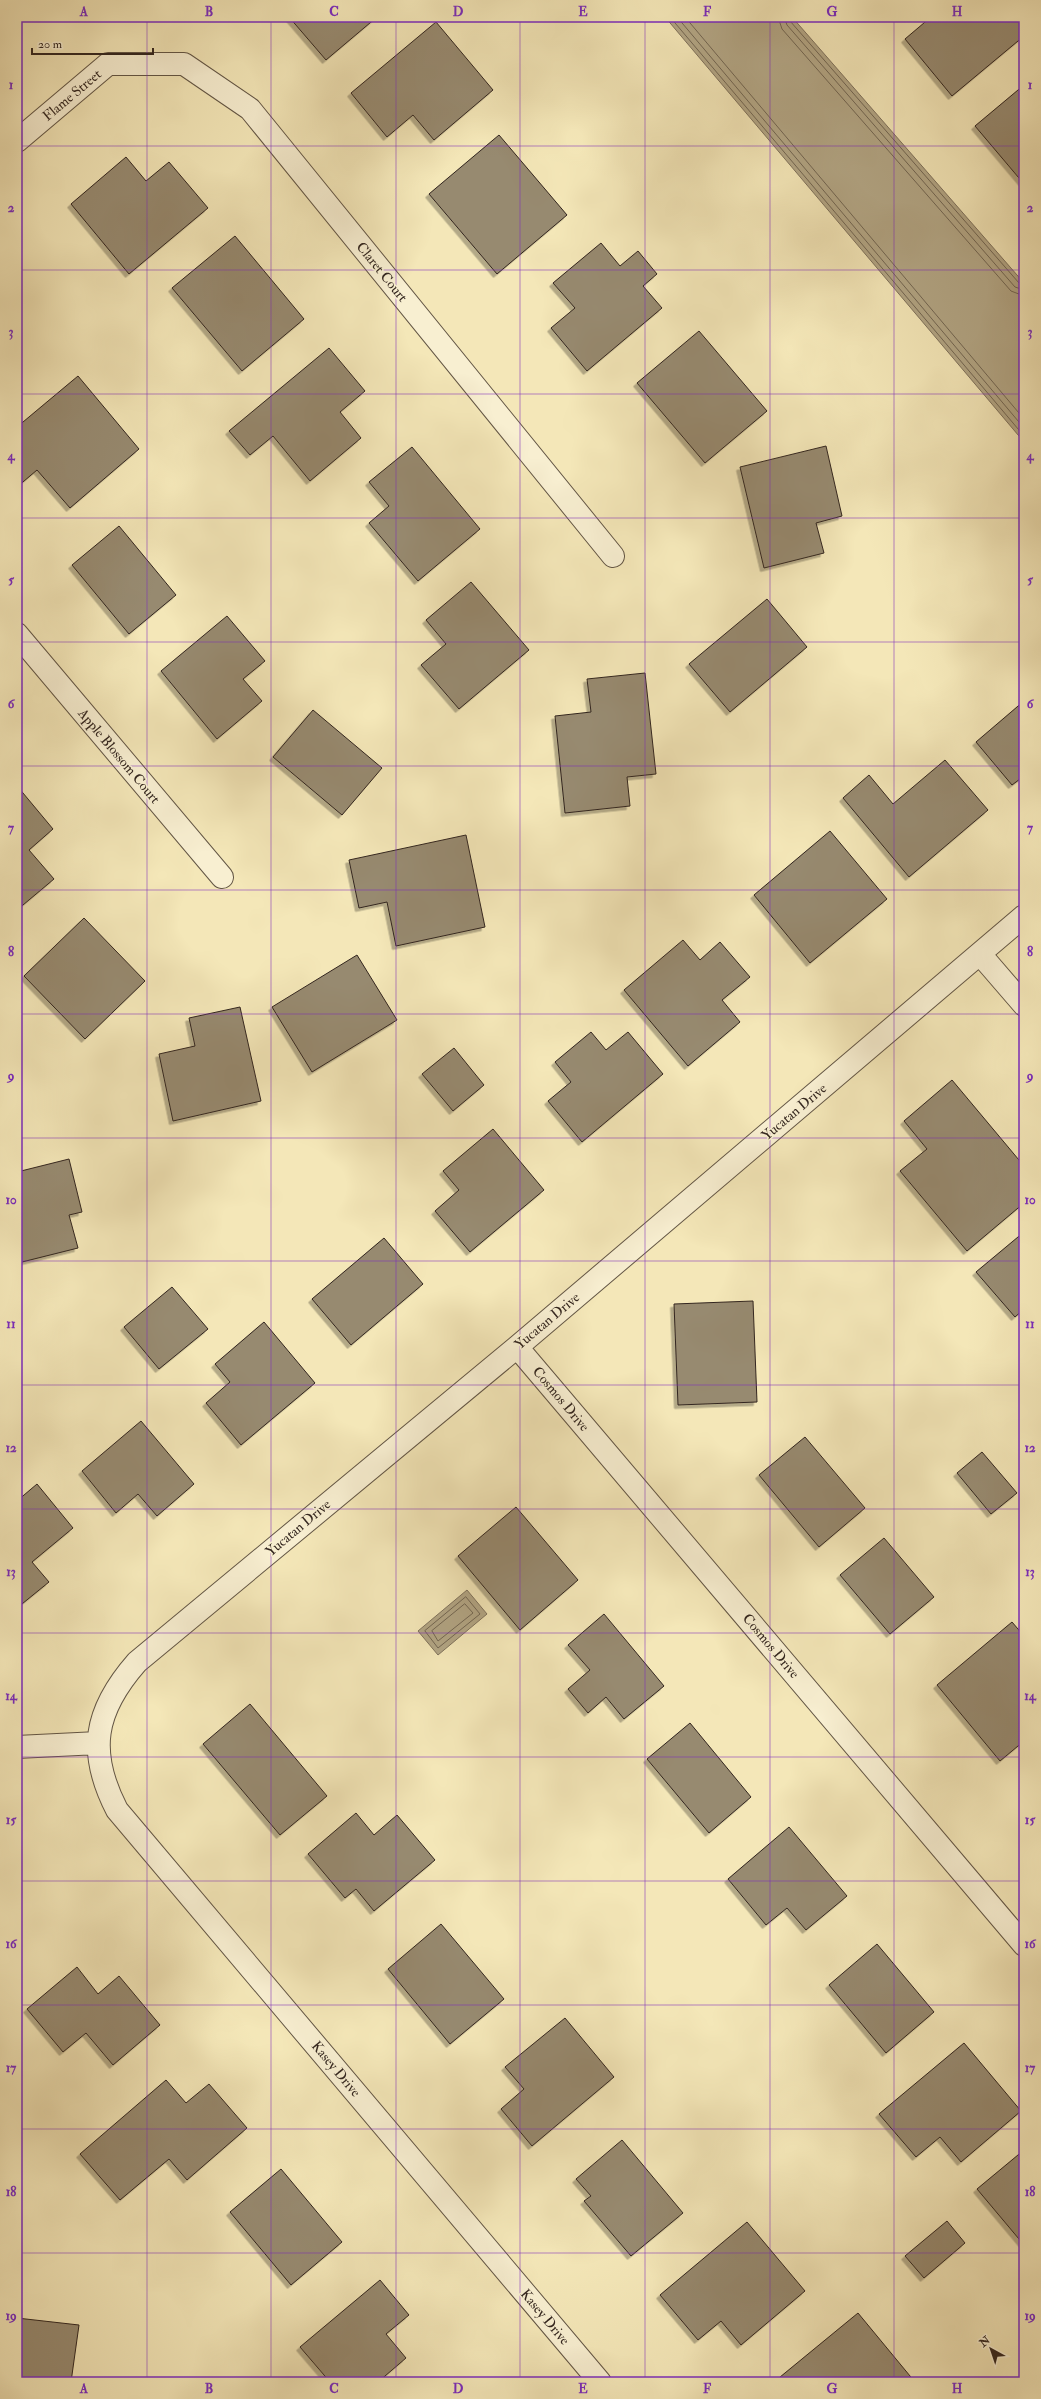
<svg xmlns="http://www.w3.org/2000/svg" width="1041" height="2399" viewBox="0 0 1041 2399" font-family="'IM FELL Double Pica',serif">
<defs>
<filter id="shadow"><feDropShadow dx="-3.5" dy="3.5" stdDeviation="0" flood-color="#0004"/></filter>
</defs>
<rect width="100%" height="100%" fill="#f4e7b8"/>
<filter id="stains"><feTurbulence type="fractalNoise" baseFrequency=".005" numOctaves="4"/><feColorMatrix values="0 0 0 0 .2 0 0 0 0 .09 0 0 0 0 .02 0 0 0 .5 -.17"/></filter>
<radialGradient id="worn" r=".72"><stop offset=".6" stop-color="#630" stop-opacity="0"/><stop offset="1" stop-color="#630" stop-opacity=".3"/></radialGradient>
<path fill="#b2a584" stroke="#7f725c" d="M665 17H792L1024 283V442Z
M467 1590 487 1614 438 1655 418 1631Z"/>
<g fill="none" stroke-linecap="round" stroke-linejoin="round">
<path stroke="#726652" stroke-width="1" d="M670 17 1024 436
M677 17 1024 428
M685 17 1024 419
M778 17 782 29 1011 291 1024 296
M784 17 787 25 1015 287 1024 290
M789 17 790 21 1019 283 1024 285
M466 1597 480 1614 438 1648 425 1631Z
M465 1604 473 1613 438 1641 432 1631Z"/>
</g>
<path fill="#978a6f" stroke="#33261f" filter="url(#shadow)" d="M289 17H377L326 60Z
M931 17H1024V36L952 96 905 39Z
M436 22 493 90 434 140 413 115 387 137 351 93Z
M1024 85V184L975 126Z
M499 135 567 215 497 274 429 194Z
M126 157 146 181 169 162 208 208 129 274 71 204Z
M235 236 304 319 242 371 172 288Z
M601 243 620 266 638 251 657 274 643 286 662 308 587 371 551 328 575 308 553 283Z
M699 331 767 411 705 463 637 383Z
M329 348 365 391 340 412 361 438 310 481 273 436 250 455 229 431Z
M78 376 139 449 70 508 37 470 17 487V427Z
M826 446 842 516 816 523 824 553 764 568 740 467Z
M412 447 480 529 418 581 369 523 389 506 369 482Z
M119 526 176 595 129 634 72 565Z
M471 582 529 650 459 709 421 665 446 644 426 620Z
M767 599 807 647 730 712 689 664Z
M227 616 265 661 243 679 262 701 217 739 161 671Z
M645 673 656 774 627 777 630 806 565 813 555 716 591 712 587 679Z
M1024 701V776L1012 785 976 742Z
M313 710 382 768 342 815 273 757Z
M945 760 988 810 909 877 843 798 869 775 893 804Z
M18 787 53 829 29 850 54 879 17 910Z
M830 831 887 899 810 963 754 895Z
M466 835 485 927 396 946 387 902 359 908 349 860Z
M84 918 145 981 85 1039 24 976Z
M683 940 700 960 720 942 750 977 722 1000 740 1022 688 1066 624 990Z
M357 955 397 1020 312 1072 272 1007Z
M240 1007 261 1101 173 1121 159 1054 195 1046 189 1018Z
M591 1032 606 1050 628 1032 663 1074 582 1142 548 1101 571 1082 555 1062Z
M454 1048 484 1085 453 1111 422 1074Z
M952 1080 1024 1166V1203L967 1251 900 1171 927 1149 904 1121Z
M493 1129 544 1190 470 1252 435 1211 459 1190 443 1171Z
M69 1159 82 1212 69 1215 78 1248 18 1263 17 1172Z
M1024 1232V1309L1015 1317 976 1272Z
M384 1238 423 1284 351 1345 312 1299Z
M172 1287 208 1329 159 1369 124 1327Z
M753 1301 757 1402 678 1405 674 1304Z
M264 1322 315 1383 241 1445 206 1403 230 1382 215 1364Z
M141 1421 194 1484 157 1516 138 1494 116 1513 82 1471Z
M805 1437 865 1508 819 1547 759 1475Z
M982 1452 1017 1493 991 1514 957 1473Z
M37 1484 73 1528 32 1562 49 1582 17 1608V1501Z
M516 1507 578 1580 520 1630 458 1556Z
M884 1538 934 1597 890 1634 840 1575Z
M604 1614 664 1686 624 1719 606 1697 588 1713 568 1689 590 1670 568 1645Z
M1012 1622 1024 1636V1741L1000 1761 937 1685Z
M250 1704 327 1796 280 1835 203 1744Z
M690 1723 751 1797 709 1833 647 1759Z
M356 1813 374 1835 397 1815 435 1860 374 1911 356 1889 345 1898 308 1854Z
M789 1827 847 1896 806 1930 787 1908 766 1925 728 1879Z
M441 1924 504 1999 450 2044 388 1969Z
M877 1944 934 2012 886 2053 829 1985Z
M77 1967 98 1994 119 1976 160 2025 113 2065 86 2033 63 2052 27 2009Z
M565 2018 614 2077 532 2146 501 2109 524 2089 505 2067Z
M964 2043 1021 2111 961 2162 940 2137 916 2157 879 2114Z
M166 2080 186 2103 209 2084 247 2128 187 2180 169 2159 120 2200 80 2154Z
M622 2140 683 2213 631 2256 584 2201 591 2196 576 2179Z
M1024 2150V2245L977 2189Z
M281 2169 342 2242 291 2285 230 2212Z
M947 2221 965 2243 924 2278 905 2256Z
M747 2222 805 2291 741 2345 721 2321 698 2340 660 2295Z
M380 2280 409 2315 386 2334 406 2358 378 2382H330L300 2347Z
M858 2313 915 2382H774Z
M17 2318 79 2325 71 2382H17Z"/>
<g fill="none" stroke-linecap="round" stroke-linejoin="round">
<g stroke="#635645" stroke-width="24">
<path id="minor" d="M17 141 108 64H184L250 109 613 556
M17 634 222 877
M980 954 1024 1005
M517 1347 1024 1945
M17 1747 98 1743
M600 2382 117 1810C87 1752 94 1711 137 1662L517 1347 1024 916"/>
</g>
<use href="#minor" stroke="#f8efd1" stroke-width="22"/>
</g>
<path fill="none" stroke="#7b2cbf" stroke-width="1" stroke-opacity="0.55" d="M147 17V2382M271 17V2382M396 17V2382M520 17V2382M645 17V2382M770 17V2382M894 17V2382M17 146H1024M17 270H1024M17 394H1024M17 518H1024M17 642H1024M17 766H1024M17 890H1024M17 1014H1024M17 1138H1024M17 1261H1024M17 1385H1024M17 1509H1024M17 1633H1024M17 1757H1024M17 1881H1024M17 2005H1024M17 2129H1024M17 2253H1024"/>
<g text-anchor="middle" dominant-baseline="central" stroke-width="3" stroke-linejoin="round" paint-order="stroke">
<g font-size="14" fill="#33261f" stroke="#f8efd1">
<text transform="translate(72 95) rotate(-40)">Flame Street</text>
<text transform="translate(382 272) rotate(51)">Claret Court</text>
<text transform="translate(119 756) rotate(50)">Apple Blossom Court</text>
<text transform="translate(794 1112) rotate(-40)">Yucatan Drive</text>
<text transform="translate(547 1321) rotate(-40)">Yucatan Drive</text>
<text transform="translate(561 1399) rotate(50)">Cosmos Drive</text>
<text transform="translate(298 1528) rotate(-40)">Yucatan Drive</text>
<text transform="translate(771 1646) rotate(50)">Cosmos Drive</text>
<text transform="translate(336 2069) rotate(50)">Kasey Drive</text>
<text transform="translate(545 2317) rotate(50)">Kasey Drive</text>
</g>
</g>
<rect width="1041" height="2399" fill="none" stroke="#f4e7b8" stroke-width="44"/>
<g transform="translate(991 2349) rotate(320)" stroke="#f8efd1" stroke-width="3" paint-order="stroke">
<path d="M0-3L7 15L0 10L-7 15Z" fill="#33261f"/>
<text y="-6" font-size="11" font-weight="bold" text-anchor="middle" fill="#33261f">N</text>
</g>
<path d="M32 48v6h121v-6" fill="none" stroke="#33261f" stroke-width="2"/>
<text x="38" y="48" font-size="12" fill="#33261f" stroke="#f8efd1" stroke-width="3" paint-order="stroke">20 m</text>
<rect x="22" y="22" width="997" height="2355" fill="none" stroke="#7b2cbf" stroke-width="1.5"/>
<g font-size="13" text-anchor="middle" font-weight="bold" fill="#7b2cbf">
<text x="84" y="16">A</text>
<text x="209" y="16">B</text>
<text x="334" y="16">C</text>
<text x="458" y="16">D</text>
<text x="583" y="16">E</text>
<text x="707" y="16">F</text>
<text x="832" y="16">G</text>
<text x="957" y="16">H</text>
<text x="11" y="89">1</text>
<text x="1030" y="89">1</text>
<text x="11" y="212">2</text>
<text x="1030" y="212">2</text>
<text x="11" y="336">3</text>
<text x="1030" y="336">3</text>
<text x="11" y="460">4</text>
<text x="1030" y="460">4</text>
<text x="11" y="584">5</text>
<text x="1030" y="584">5</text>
<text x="11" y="708">6</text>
<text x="1030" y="708">6</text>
<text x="11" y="832">7</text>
<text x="1030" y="832">7</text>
<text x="11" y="956">8</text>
<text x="1030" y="956">8</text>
<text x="11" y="1080">9</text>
<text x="1030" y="1080">9</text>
<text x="11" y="1204">10</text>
<text x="1030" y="1204">10</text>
<text x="11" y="1328">11</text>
<text x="1030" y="1328">11</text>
<text x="11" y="1452">12</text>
<text x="1030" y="1452">12</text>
<text x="11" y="1576">13</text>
<text x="1030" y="1576">13</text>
<text x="11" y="1700">14</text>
<text x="1030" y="1700">14</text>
<text x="11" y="1824">15</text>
<text x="1030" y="1824">15</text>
<text x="11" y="1948">16</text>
<text x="1030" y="1948">16</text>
<text x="11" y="2072">17</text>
<text x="1030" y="2072">17</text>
<text x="11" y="2196">18</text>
<text x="1030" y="2196">18</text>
<text x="11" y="2320">19</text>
<text x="1030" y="2320">19</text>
<text x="84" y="2393">A</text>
<text x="209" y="2393">B</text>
<text x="334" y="2393">C</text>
<text x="458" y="2393">D</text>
<text x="583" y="2393">E</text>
<text x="707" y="2393">F</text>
<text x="832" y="2393">G</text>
<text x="957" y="2393">H</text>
</g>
<rect width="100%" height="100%" filter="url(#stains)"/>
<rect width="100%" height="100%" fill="url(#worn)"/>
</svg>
